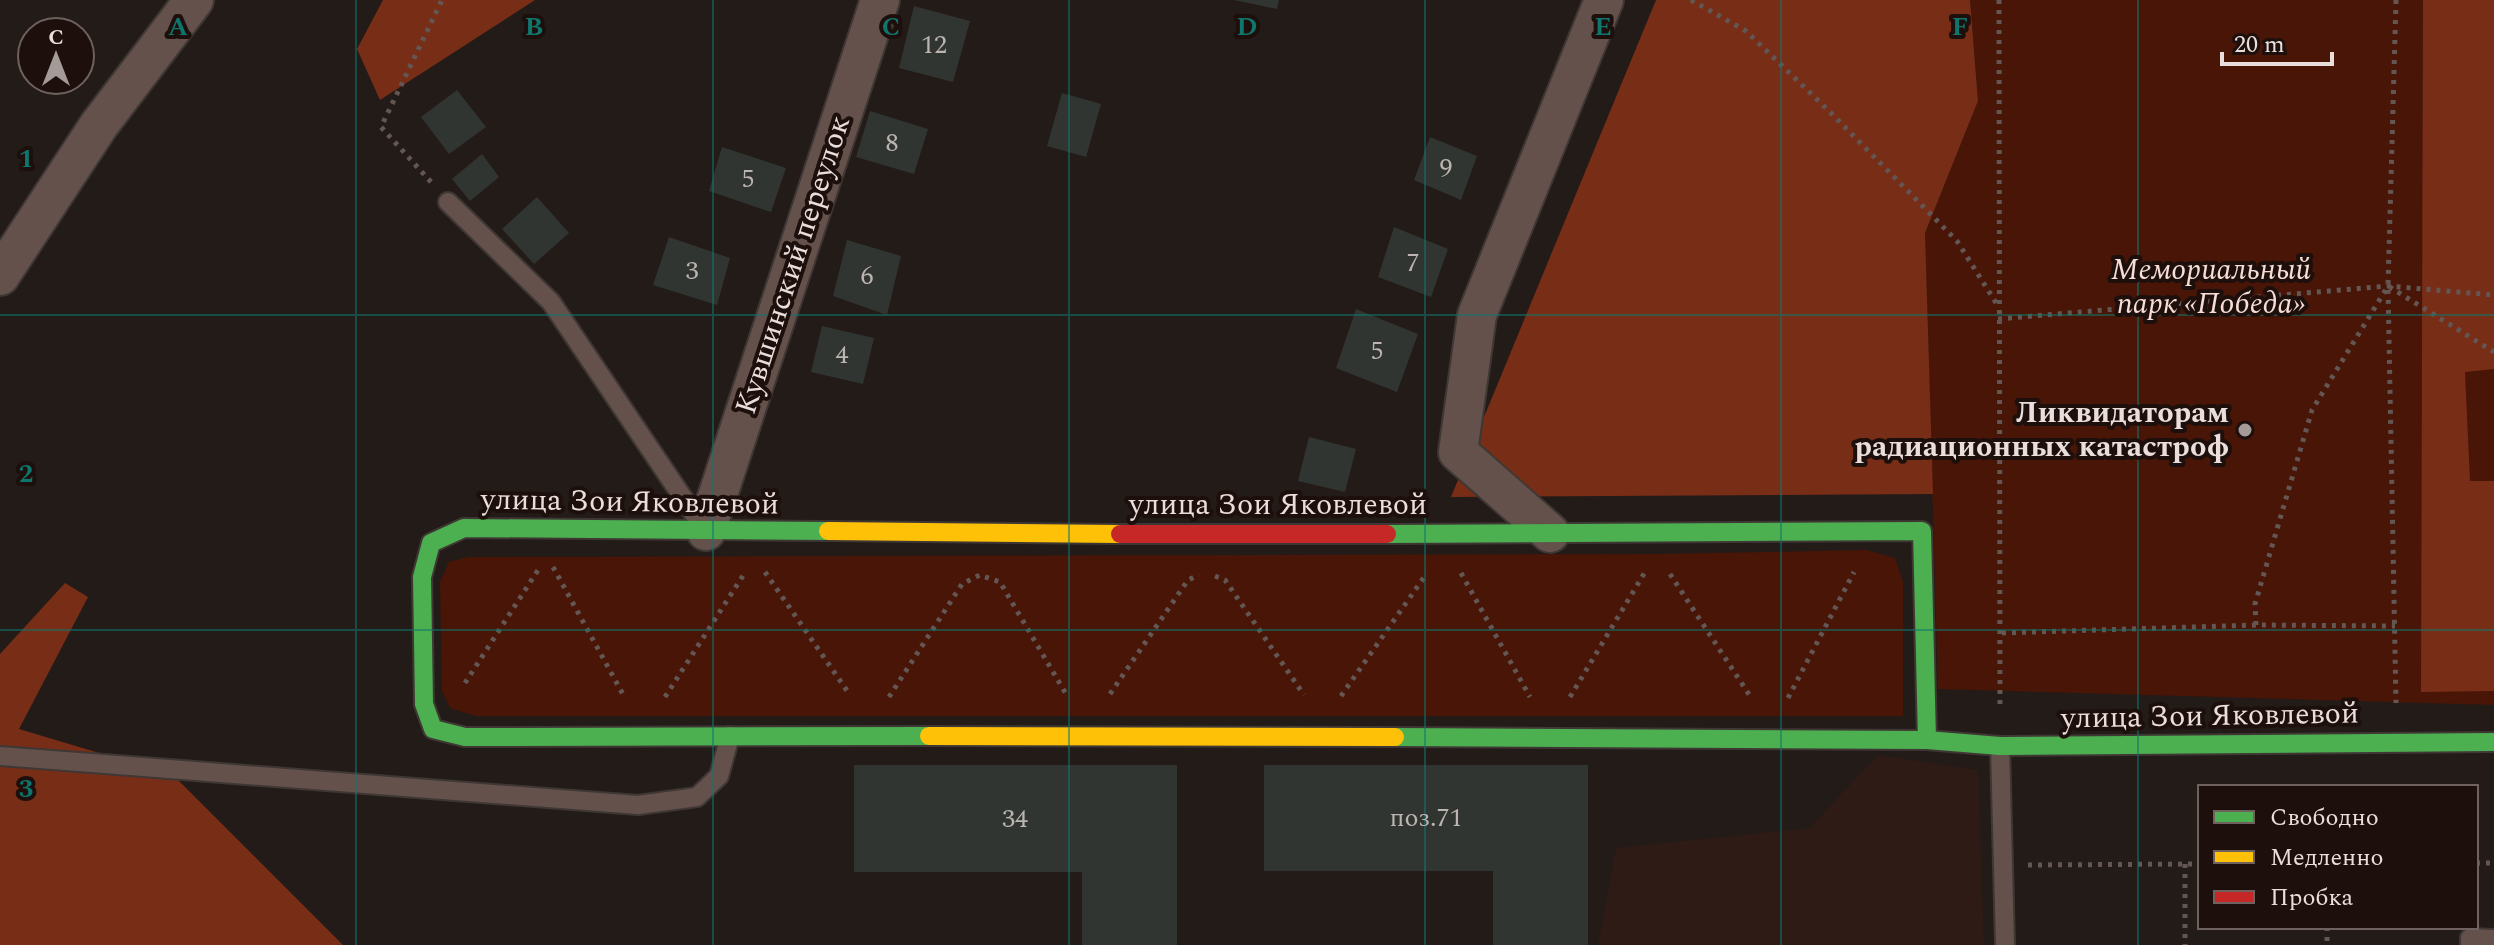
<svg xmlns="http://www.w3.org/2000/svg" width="2494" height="945" viewBox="0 0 2494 945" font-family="Spectral,serif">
<rect width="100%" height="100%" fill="#231b18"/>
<path fill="#2e1b15" d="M1878 755 1978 770 1984 945H1598L1616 848 1809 828Z"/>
<path fill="#481507" d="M1970 0H2494V705L1938 689 1925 233 1978 101Z
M1866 550 1895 558 1903 582V716H476L450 708 442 691 440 582 449 562 468 557 1657 554Z"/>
<path fill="#782d17" d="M383 0H535L380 100 357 49Z
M1656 0H1970L1978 101 1925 233 1933 494 1451 497Z
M2423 0H2494V369L2465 372 2470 481H2494V691L2421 692Z
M65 583 88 597 19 729 173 775 343 945H0V654Z"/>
<path fill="#313531" d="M1234 0H1279L1277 9Z
M914 6 970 21 953 82 899 68Z
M457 90 486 127 449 154 421 117Z
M1062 93 1101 104 1086 157 1047 146Z
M870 111 928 129 914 174 856 157Z
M1430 137 1477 156 1461 200 1414 180Z
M722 147 786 168 771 212 709 191Z
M482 154 499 177 470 201 452 179Z
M537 197 569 233 534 264 502 229Z
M1394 227 1448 249 1431 297 1378 277Z
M669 237 730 258 717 305 653 285Z
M847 240 901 256 887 315 833 296Z
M1356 309 1418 334 1397 392 1336 368Z
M822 326 874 338 863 384 811 372Z
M1309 437 1356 449 1345 492 1298 481Z
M854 765H1177V945H1082V872H854Z
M1264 765H1588V945H1493V871H1264Z"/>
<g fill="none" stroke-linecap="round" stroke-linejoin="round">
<g stroke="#3e3734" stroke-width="22">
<path id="lane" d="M448 202 551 302 702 526
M2000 746 2005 945
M0 756 638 805 697 797 719 776 730 736
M2470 945V938L2494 939"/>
</g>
<g stroke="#3e3734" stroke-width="42">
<path id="street" d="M0 276 99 125 194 0
M706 531 880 0
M1550 533 1458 452 1477 315 1604 0"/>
</g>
<g stroke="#3e3734" stroke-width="22">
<path id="fast" d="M828 531 464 528 431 543 422 577 424 704 433 729 465 737 929 736
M1387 534 1922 531 1927 740
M1395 737 1927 740 2000 746 2494 742"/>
</g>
<g stroke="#3e3734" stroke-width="22">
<path id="slow" d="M828 531 1120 534
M929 736 1395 737"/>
</g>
<g stroke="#3e3734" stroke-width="22">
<path id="jam" d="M1120 534H1387"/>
</g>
<path stroke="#635653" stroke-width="5" stroke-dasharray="4 6" stroke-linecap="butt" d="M1691 0 1746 31 1830 112 1957 241 1998 306
M1999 0 2000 709
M2396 0 2388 286 2396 703
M431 182 381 127 442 0
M1998 319 2388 286 2494 295
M553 567 625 698
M765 572 850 695
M1461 573 1530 697
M1670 574 1752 699
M1215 576 1225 580 1304 695
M2256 625 2255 604 2312 410 2388 286 2494 352
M2002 633 2256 625 2395 626
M465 683 540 567
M1110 694 1188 580 1199 575
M1341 696 1427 573
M665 697 746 571
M889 697 962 584 980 575 1000 582 1066 694
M1570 697 1645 572
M1788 698 1854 572
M2476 863H2494
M2185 864V945
M2028 865 2200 864
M2327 927V945"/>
<use href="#lane" stroke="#64514c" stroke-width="18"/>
<use href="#street" stroke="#64514c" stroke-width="38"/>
<use href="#fast" stroke="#4caf50" stroke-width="18"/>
<use href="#slow" stroke="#ffc107" stroke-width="18"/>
<use href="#jam" stroke="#c62828" stroke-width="18"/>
</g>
<path fill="none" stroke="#0f766e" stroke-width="2" stroke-opacity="0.55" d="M356 0V945M713 0V945M1069 0V945M1425 0V945M1781 0V945M2138 0V945M0 315H2494M0 630H2494"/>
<circle fill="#a49a97" stroke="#1d0f0b" stroke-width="3" cx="2245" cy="430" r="8"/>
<g text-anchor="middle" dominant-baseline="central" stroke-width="8" stroke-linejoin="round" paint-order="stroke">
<g font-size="26" fill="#bbb4b0">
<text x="934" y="45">12</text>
<text x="892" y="143">8</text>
<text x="1446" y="168">9</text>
<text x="748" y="179">5</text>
<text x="1413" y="263">7</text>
<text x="692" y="271">3</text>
<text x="867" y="276">6</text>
<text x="1377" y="351">5</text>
<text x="842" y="355">4</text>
<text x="1426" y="818">поз.71</text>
<text x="1015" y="819">34</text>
</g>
<g font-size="30" fill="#e9dedb" stroke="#1d0f0b">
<text transform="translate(793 265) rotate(-72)">Кувшинский переулок</text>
<text transform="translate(630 502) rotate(1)">улица Зои Яковлевой</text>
<text x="1278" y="505">улица Зои Яковлевой</text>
<text transform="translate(2210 716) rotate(-1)">улица Зои Яковлевой</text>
</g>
<g font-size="30" font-style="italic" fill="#f7ddd6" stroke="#1d0f0b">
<text x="2211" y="270">Мемориальный<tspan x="2211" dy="34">парк «Победа»</tspan></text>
</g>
<g font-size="30" font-weight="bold" fill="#e9dedb" stroke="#1d0f0b" text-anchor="end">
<text x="2229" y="413">Ликвидаторам<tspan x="2229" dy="34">радиационных катастроф</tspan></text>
</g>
</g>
<g font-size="26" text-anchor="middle" font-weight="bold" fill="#0f766e" stroke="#1d0f0b" stroke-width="8" stroke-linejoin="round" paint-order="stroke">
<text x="178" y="35">A</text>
<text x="534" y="35">B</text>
<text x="891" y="35">C</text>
<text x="1247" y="35">D</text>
<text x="1603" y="35">E</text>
<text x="1960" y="35">F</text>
<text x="26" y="167">1</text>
<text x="26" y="482">2</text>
<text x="26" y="797">3</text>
</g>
<rect x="2198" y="785" width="280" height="144" fill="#1d0f0b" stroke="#6f625e" stroke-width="2"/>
<rect x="2214" y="811" width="40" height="12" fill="#4caf50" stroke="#6f625e" stroke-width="2"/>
<text x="2270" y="825" font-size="24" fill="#e9dedb">Свободно</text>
<rect x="2214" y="851" width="40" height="12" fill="#ffc107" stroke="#6f625e" stroke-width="2"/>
<text x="2270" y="865" font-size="24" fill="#e9dedb">Медленно</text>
<rect x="2214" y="891" width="40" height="12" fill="#c62828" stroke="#6f625e" stroke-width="2"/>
<text x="2270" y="905" font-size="24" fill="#e9dedb">Пробка</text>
<g transform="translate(56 56)"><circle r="38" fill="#1d0f0b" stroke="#6f625e" stroke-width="2"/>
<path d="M0-6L14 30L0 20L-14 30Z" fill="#a49a97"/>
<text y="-12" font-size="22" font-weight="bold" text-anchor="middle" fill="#e9dedb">С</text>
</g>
<path d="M2222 52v12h110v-12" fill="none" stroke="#e9dedb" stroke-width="4"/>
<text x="2234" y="52" font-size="24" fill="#e9dedb" stroke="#1d0f0b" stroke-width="6" paint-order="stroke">20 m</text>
</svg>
